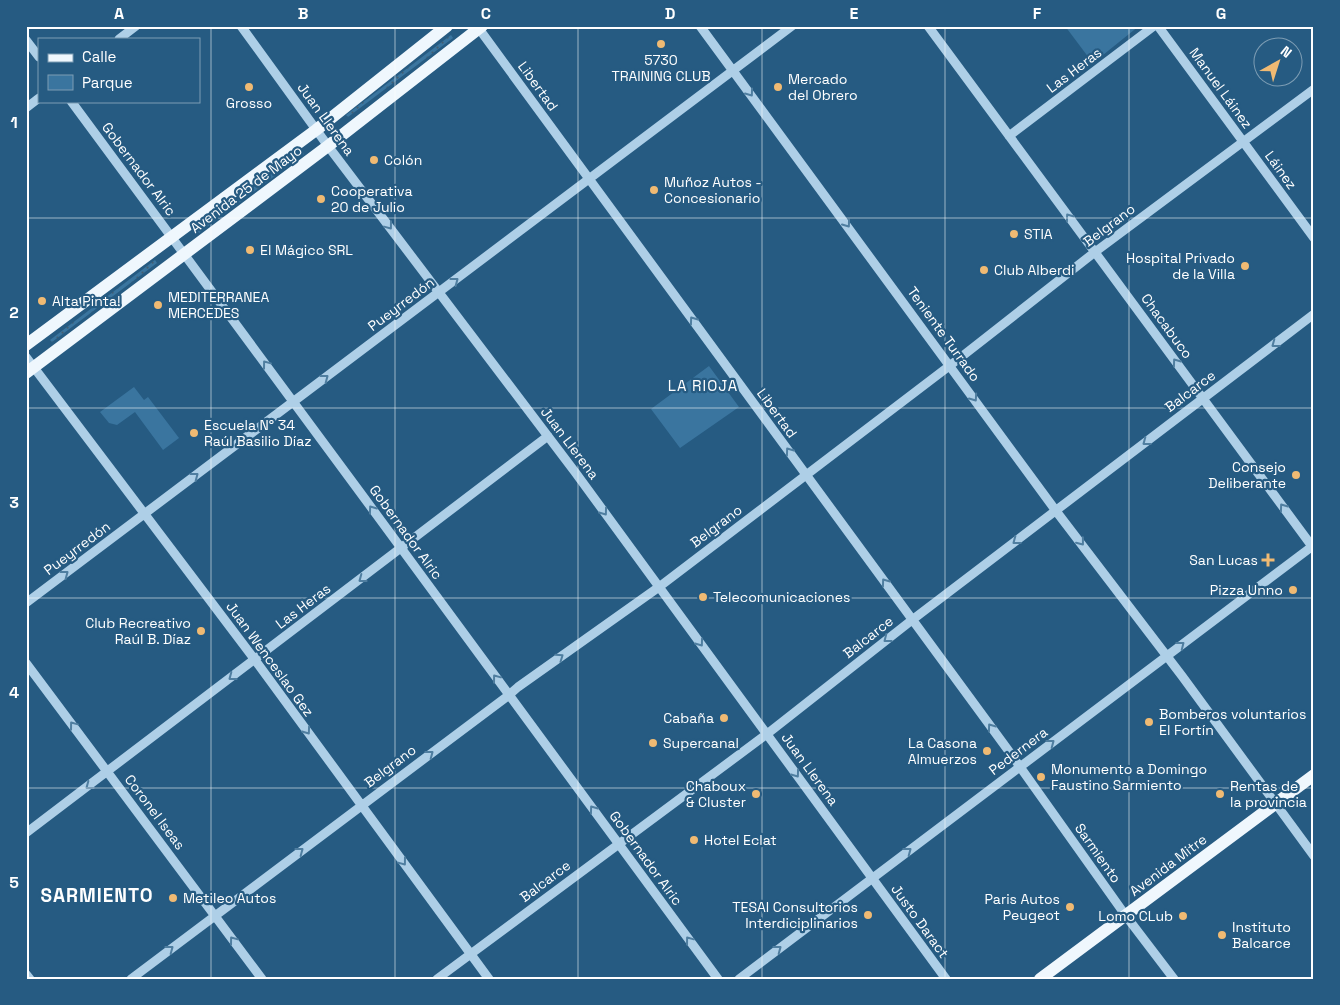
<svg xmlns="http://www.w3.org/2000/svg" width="1340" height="1005" viewBox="0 0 1340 1005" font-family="'Space Grotesk',sans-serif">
<defs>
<pattern id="grass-dots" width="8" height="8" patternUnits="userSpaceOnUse" patternTransform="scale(1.25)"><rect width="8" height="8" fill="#3a759f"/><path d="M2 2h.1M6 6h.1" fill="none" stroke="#445e71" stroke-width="1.8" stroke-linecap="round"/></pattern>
</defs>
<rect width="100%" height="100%" fill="#265b82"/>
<path fill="url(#grass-dots)" d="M451 35 453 38 348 117 346 115Z
M302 151 304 154 199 233 197 230Z
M155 260 157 263 52 342 50 340Z"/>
<path fill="#3a759f" d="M1065 26H1139L1098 59 1089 58Z
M709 366 739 407 680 448 651 409Z
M134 387 144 400 148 397 179 438 163 450 135 412 117 425 109 423 100 412Z"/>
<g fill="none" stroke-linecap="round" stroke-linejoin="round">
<path stroke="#aecfe7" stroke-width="9" d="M241 26 328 146 575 472 946 979
M477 26 1008 750 1126 916 1174 979
M700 26 1056 511 1182 676 1314 856
M928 26 1314 549
M1158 26 1314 238
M119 39 136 26
M26 40 39 57
M71 101C288 393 502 686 718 979
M26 108 39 98
M1009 136 1154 26
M26 357 255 660 489 979
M26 603 792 26
M26 663 262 979
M26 833 548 436
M26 974 30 979
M131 979 509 695 518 687 659 587 965 354 1095 252 1314 89
M437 979 767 734 912 620 1314 314
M739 979 1314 545"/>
<path stroke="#eff7fd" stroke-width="12" d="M26 345 316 130 447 26
M26 373 328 146 482 26
M1040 979 1314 775"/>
</g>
<defs><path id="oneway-chevron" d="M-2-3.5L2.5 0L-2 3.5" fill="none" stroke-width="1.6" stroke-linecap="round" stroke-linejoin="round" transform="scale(1.25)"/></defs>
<g stroke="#4f7ea0">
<use href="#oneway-chevron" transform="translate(750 93) rotate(54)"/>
<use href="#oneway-chevron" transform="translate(1069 217) rotate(-126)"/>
<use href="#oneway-chevron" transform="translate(847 224) rotate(54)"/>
<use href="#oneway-chevron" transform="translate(389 226) rotate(53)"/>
<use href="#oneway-chevron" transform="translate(455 281) rotate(-37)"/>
<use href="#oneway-chevron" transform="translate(693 320) rotate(-126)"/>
<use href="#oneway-chevron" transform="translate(1275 344) rotate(143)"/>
<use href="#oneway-chevron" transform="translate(1176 362) rotate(-126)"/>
<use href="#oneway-chevron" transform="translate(266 364) rotate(-127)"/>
<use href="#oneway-chevron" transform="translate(325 378) rotate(-37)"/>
<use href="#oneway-chevron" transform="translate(974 398) rotate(55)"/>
<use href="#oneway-chevron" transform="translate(1146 442) rotate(143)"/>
<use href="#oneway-chevron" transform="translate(789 451) rotate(-126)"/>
<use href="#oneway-chevron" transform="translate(195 476) rotate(-37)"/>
<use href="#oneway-chevron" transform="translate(1283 507) rotate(-126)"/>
<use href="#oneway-chevron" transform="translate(372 509) rotate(-126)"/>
<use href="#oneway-chevron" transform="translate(604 512) rotate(54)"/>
<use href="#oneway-chevron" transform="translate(1016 541) rotate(143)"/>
<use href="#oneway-chevron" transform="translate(1081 542) rotate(52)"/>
<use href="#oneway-chevron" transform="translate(65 574) rotate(-37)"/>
<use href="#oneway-chevron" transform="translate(362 579) rotate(143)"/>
<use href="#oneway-chevron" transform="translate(885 582) rotate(-126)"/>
<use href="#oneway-chevron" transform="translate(887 639) rotate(142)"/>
<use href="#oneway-chevron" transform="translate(700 643) rotate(54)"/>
<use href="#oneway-chevron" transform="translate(1181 645) rotate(-38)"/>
<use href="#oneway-chevron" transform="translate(560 657) rotate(-35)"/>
<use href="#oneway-chevron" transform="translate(232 677) rotate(143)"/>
<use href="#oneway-chevron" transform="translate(496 678) rotate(-127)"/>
<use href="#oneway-chevron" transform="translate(73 725) rotate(-127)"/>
<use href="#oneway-chevron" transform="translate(991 727) rotate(-126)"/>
<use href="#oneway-chevron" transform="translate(307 731) rotate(54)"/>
<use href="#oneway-chevron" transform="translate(1051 743) rotate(-37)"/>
<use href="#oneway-chevron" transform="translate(430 754) rotate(-37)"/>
<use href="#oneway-chevron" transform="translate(796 774) rotate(54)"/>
<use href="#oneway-chevron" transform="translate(89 786) rotate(143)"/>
<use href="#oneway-chevron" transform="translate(593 809) rotate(-126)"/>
<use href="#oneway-chevron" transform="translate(300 851) rotate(-37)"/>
<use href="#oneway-chevron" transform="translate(908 851) rotate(-37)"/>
<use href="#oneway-chevron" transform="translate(403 862) rotate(53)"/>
<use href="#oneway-chevron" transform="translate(233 940) rotate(-127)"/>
<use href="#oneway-chevron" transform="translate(689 940) rotate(-127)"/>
<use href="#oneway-chevron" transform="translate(170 949) rotate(-37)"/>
<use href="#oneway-chevron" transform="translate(778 949) rotate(-37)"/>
</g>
<path fill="none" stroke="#fff" stroke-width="1" stroke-opacity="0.55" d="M211 26V979M395 26V979M578 26V979M762 26V979M945 26V979M1129 26V979M26 218H1314M26 408H1314M26 598H1314M26 788H1314"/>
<g fill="#f0ba73" stroke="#265b82" stroke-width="2">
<circle cx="661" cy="44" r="5"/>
<circle cx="249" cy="87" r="5"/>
<circle cx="778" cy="87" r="5"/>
<circle cx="374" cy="160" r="5"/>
<circle cx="654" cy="190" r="5"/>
<circle cx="321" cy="199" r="5"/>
<circle cx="1014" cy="234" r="5"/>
<circle cx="250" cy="250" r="5"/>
<circle cx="1245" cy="266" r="5"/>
<circle cx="984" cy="270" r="5"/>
<circle cx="42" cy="301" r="5"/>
<circle cx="158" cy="305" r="5"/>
<circle cx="194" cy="433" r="5"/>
<circle cx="1296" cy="475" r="5"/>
<path d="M1265.5 552.5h5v5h5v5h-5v5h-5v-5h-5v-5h5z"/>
<circle cx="1293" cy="590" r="5"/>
<circle cx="703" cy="597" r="5"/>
<circle cx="201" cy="631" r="5"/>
<circle cx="724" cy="718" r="5"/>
<circle cx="1149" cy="722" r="5"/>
<circle cx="653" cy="743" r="5"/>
<circle cx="987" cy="751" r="5"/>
<circle cx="1041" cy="777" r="5"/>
<circle cx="756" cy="794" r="5"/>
<circle cx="1220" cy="794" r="5"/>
<circle cx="694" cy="840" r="5"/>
<circle cx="173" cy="898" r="5"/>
<circle cx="1070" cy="907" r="5"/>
<circle cx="868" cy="915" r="5"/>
<circle cx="1183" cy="916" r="5"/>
<circle cx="1222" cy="935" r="5"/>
</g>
<g text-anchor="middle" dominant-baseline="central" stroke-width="4.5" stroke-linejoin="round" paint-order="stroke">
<g font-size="14" fill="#fff" stroke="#265b82" text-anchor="start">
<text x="661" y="60" text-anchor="middle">5730<tspan x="661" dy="16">TRAINING CLUB</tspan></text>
<text x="788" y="79">Mercado<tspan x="788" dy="16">del Obrero</tspan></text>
<text x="249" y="103" text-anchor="middle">Grosso</text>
<text x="384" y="160">Colón</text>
<text x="664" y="182">Muñoz Autos -<tspan x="664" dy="16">Concesionario</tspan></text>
<text x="331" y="191">Cooperativa<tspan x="331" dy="16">20 de Julio</tspan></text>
<text x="1024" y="234">STIA</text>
<text x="260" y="250">El Mágico SRL</text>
<text x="1235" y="258" text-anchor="end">Hospital Privado<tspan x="1235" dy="16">de la Villa</tspan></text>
<text x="994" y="270">Club Alberdi</text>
<text x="168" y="297">MEDITERRANEA<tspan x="168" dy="16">MERCEDES</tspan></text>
<text x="52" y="301">Alta Pinta!</text>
<text x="204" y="425">Escuela N° 34<tspan x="204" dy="16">Raúl Basilio Díaz</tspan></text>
<text x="1286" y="467" text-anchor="end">Consejo<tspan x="1286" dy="16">Deliberante</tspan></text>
<text x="1258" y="560" text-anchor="end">San Lucas</text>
<text x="1283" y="590" text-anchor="end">Pizza Unno</text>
<text x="713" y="597">Telecomunicaciones</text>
<text x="191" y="623" text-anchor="end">Club Recreativo<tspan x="191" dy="16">Raúl B. Díaz</tspan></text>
<text x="1159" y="714">Bomberos voluntarios<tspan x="1159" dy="16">El Fortín</tspan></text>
<text x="714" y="718" text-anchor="end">Cabaña</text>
<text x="663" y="743">Supercanal</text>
<text x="977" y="743" text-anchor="end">La Casona<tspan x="977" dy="16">Almuerzos</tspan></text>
<text x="1051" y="769">Monumento a Domingo<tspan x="1051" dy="16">Faustino Sarmiento</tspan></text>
<text x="746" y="786" text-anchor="end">Chaboux<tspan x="746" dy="16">&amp; Cluster</tspan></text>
<text x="1230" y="786">Rentas de<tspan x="1230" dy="16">la provincia</tspan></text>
<text x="704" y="840">Hotel Eclat</text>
<text x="183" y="898">Metileo Autos</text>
<text x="1060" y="899" text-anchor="end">Paris Autos<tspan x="1060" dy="16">Peugeot</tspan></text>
<text x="858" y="907" text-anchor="end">TESAI Consultorios<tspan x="858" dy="16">Interdiciplinarios</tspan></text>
<text x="1173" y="916" text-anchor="end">Lomo CLub</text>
<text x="1232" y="927">Instituto<tspan x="1232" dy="16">Balcarce</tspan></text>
</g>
<g font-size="14" fill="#fff" stroke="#265b82">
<text transform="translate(1074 70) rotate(-37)">Las Heras</text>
<text transform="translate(538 86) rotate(54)">Libertad</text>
<text transform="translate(1221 88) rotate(54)">Manuel Láinez</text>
<text transform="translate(326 119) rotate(54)">Juan Llerena</text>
<text transform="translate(139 169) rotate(53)">Gobernador Alric</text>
<text transform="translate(1281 170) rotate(54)">Láinez</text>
<text transform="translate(246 189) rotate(-37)">Avenida 25 de Mayo</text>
<text transform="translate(1109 225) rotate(-37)">Belgrano</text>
<text transform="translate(401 304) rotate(-37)">Pueyrredón</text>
<text transform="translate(1167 326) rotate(54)">Chacabuco</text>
<text transform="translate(944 334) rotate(54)">Teniente Turrado</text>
<text transform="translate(1190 391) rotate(-37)">Balcarce</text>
<text transform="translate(777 413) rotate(54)">Libertad</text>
<text transform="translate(570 443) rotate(53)">Juan Llerena</text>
<text transform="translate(716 526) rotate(-37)">Belgrano</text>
<text transform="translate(406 532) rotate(54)">Gobernador Alric</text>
<text transform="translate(77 548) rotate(-37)">Pueyrredón</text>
<text transform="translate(303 606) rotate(-37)">Las Heras</text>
<text transform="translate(868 637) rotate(-38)">Balcarce</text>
<text transform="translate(270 659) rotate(54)">Juan Wenceslao Gez</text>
<text transform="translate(1018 751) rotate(-37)">Pedernera</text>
<text transform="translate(390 766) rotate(-37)">Belgrano</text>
<text transform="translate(810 769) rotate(54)">Juan Llerena</text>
<text transform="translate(155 812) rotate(53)">Coronel Iseas</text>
<text transform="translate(1098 853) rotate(55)">Sarmiento</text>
<text transform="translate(646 858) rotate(54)">Gobernador Alric</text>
<text transform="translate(1168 865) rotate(-37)">Avenida Mitre</text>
<text transform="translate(545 881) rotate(-37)">Balcarce</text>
<text transform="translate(920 921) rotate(54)">Justo Daract</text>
</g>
<g font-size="15" letter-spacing="1" fill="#fff" stroke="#265b82">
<text x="703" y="385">LA RIOJA</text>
</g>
<g font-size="19" font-weight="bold" letter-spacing="1" fill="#fff" stroke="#265b82">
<text x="97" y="895">SARMIENTO</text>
</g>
</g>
<rect width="1340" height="1005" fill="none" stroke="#265b82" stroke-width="55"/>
<rect x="38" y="38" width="162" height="65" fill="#265b82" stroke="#7d9db4"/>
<rect x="48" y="54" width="25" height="8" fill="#eff7fd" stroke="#7d9db4"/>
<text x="82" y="62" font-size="15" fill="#ffffff">Calle</text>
<rect x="48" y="75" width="25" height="15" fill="#3a759f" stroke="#7d9db4"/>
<text x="82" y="88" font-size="15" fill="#ffffff">Parque</text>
<g transform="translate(1278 62) rotate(39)"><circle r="24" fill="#265b82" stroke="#7d9db4"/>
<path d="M0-4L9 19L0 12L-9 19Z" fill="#f0ba73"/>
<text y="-8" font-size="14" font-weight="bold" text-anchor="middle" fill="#ffffff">N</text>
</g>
<rect x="28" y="28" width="1284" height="950" fill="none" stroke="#fff" stroke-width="2"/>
<g font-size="16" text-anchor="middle" font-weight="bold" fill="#fff">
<text x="119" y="19">A</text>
<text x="303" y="19">B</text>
<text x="486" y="19">C</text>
<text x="670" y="19">D</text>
<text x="854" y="19">E</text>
<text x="1037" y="19">F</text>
<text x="1221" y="19">G</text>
<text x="14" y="128">1</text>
<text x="14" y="318">2</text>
<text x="14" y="508">3</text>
<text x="14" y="698">4</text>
<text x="14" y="888">5</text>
</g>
</svg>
